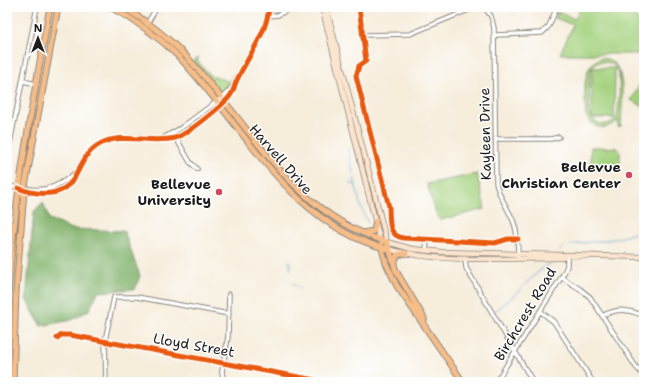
<svg xmlns="http://www.w3.org/2000/svg" width="651" height="389" viewBox="0 0 651 389" font-family="'Shantell Sans',sans-serif">
<rect width="100%" height="100%" fill="#fff"/>
<filter id="ink" filterUnits="userSpaceOnUse"><feTurbulence type="fractalNoise" baseFrequency=".025" numOctaves="2"/><feDisplacementMap in="SourceGraphic" scale="8" xChannelSelector="R" yChannelSelector="G"/><feConvolveMatrix kernelMatrix="1 2 1 2 8 2 1 2 1" color-interpolation-filters="sRGB"/></filter>
<filter id="wash" filterUnits="userSpaceOnUse"><feTurbulence type="fractalNoise" baseFrequency=".012" numOctaves="4" result="noise"/><feDisplacementMap in="SourceGraphic" scale="16" xChannelSelector="R" yChannelSelector="G"/><feGaussianBlur stdDeviation="0.9" result="paint"/><feColorMatrix in="noise" values="0 0 0 0 0 0 0 0 0 0 0 0 0 0 0 0 0 1.4 0 .05"/><feComposite in="paint" operator="in"/></filter>
<g filter="url(#wash)">
<rect width="100%" height="100%" fill="#f6eddb"/>
<path fill="#a4d17e" stroke="#60764d" fill-rule="evenodd" d="M580 8H629L644 30V54H560L573 25 555 18 558 12 575 19Z
M199 57 197 61 213 78 215 76 229 82 233 75H235L224 92H219L193 62Z
M601 58C630 59 621 106 621 126L618 127V120C607 131 593 130 586 115 585 97 580 65 601 58ZM601 62C607 62 614 63 617 69 621 77 619 108 617 117 611 125 603 126 594 121L589 111 590 70 596 63Z
M592 68H615L614 118H592Z
M644 77V107L631 100Z
M591 147 617 148 620 152V163L612 169 591 168Z
M477 174 485 209 440 220 437 216 427 184Z"/>
<path fill="#83b36d" stroke="#506844" d="M43 202 49 219 72 229 124 231 140 276 135 289 98 292 89 310 72 320 41 326 26 299 34 211Z"/>
<g fill="none" stroke-linecap="round" stroke-linejoin="round">
<path stroke="#5fa2d3" stroke-width="1" d="M348 149 360 205 368 223
M350 183 355 185
M571 245C595 240 624 242 644 227
M559 251 564 246
M289 261 291 270
M292 283 300 289
M496 310C517 296 531 275 552 262"/>
</g>
</g>
<g filter="url(#ink)">
<g fill="none" stroke-linecap="round" stroke-linejoin="round">
<g stroke="#89847c" stroke-width="5.5">
<path id="street" d="M359 7 366 61 359 66 356 76 389 207C390 220 387 235 403 238L495 243 508 239H518
M484 7 491 16 494 28 496 183C499 198 509 209 514 223 518 234 518 245 518 256
M268 16 278 15 293 7
M147 24 157 7
M363 35 410 34 476 7
M495 35 542 33 549 26 557 7
M23 81 36 84
M163 138 181 128 224 96 235 84
M176 138 190 162 197 169
M495 139H551L559 137
M7 167 10 143 37 7
M7 186C38 191 51 194 76 172
M18 188C35 195 61 198 73 180 81 167 85 152 100 144 122 132 151 144 175 138 187 135 223 105 230 96 234 91 234 87 236 82 247 57 267 34 269 7
M426 251 427 239
M465 258 466 268 533 382
M561 277 580 289 590 297 636 367 644 376
M540 311 554 322 593 382
M602 316C618 308 628 309 644 316
M57 338 61 335H70L326 382
M106 382 105 341 114 297H137L229 314
M223 382 222 371 228 337 229 294
M495 382 501 374 564 273 567 266V255"/>
</g>
<g stroke="#89847c" stroke-width="6">
<path id="secondary" d="M322 7 380 240
M326 7 387 242 412 249 442 252 644 257
M388 249C442 264 507 258 563 258L567 255"/>
</g>
<g stroke="#89847c" stroke-width="7">
<path id="primary" d="M110 7C135 20 159 37 178 56 244 124 289 225 388 249
M123 7C145 20 165 35 183 53 250 122 289 213 387 242L396 271 424 318V324
M363 233 374 231 376 221
M381 245 386 263 397 286 463 382
M394 264 397 255 406 253
M7 319C11 213 31 111 50 7
M13 382 16 292 24 191 58 7"/>
</g>
<use href="#street" stroke="#fff" stroke-width="3.5"/>
<use href="#secondary" stroke="#fce5cf" stroke-width="4.5"/>
<use href="#primary" stroke="#f7bd88" stroke-width="5"/>
<g stroke="#fff" stroke-width="8">
<path id="cycleway" d="M359 7 366 61 359 66 356 76 389 207C390 220 387 235 403 238L495 243 508 239H518
M18 188C35 195 61 198 73 180 81 167 85 152 100 144 122 132 151 144 175 138 187 135 223 105 230 96 234 91 234 87 236 82 247 57 267 34 269 7
M57 338 61 335H70L326 382"/>
</g>
<use href="#cycleway" stroke="#e8590c" stroke-width="5"/>
</g>
</g>
<g fill="#d1495b" stroke="#fff" stroke-width="1.5">
<circle cx="629" cy="175" r="4"/>
<circle cx="219" cy="192" r="4"/>
</g>
<g text-anchor="middle" dominant-baseline="central" stroke-width="3" stroke-linejoin="round" paint-order="stroke">
<g font-size="14" fill="#1c1c1c" stroke="#fff">
<text transform="translate(485 134) rotate(-91)">Kayleen Drive</text>
<text transform="translate(281 159) rotate(49)">Harvell Drive</text>
<text transform="translate(525 314) rotate(-59)">Birchcrest Road</text>
<text transform="translate(194 345) rotate(10)">Lloyd Street</text>
</g>
<g font-size="14" font-weight="bold" fill="#1c1c1c" stroke="#fff" text-anchor="end">
<text x="621" y="167">Bellevue<tspan x="621" dy="16">Christian Center</tspan></text>
<text x="211" y="184">Bellevue<tspan x="211" dy="16">University</tspan></text>
</g>
</g>
<rect width="651" height="389" fill="none" stroke="#fff" stroke-width="24"/>
<g transform="translate(38 38)" stroke="#ffffff" stroke-width="3" paint-order="stroke">
<path d="M0-3L7 15L0 10L-7 15Z" fill="#1c1c1c"/>
<text y="-6" font-size="11" font-weight="bold" text-anchor="middle" fill="#1c1c1c">N</text>
</g>
</svg>
